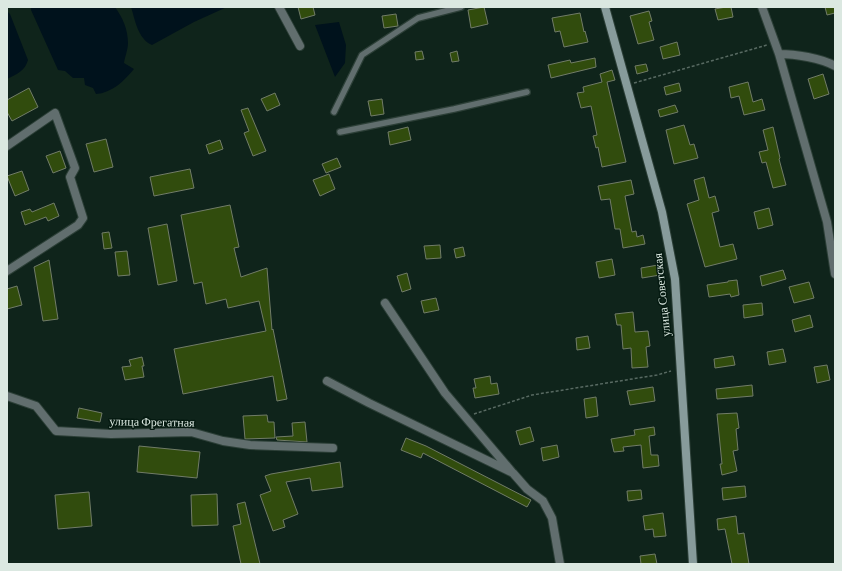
<svg xmlns="http://www.w3.org/2000/svg" width="842" height="571" viewBox="0 0 842 571" font-family="'Crimson Pro',serif">
<rect width="100%" height="100%" fill="#0f241b"/>
<path fill="#00121c" d="M31 7H115C123 18 128 30 128 43 128 50 125 56 124 63L134 69C124 81 112 93 96 94L93 88 85 85 84 78H73L65 71 58 70 31 10Z
M131 7H227L194 22 152 45C138 39 135 20 131 7Z
M7 11 10 14 28 60C25 71 17 74 7 79Z
M339 22 346 45 345 63 335 77 315 25Z"/>
<path fill="#314c0d" stroke="#717c68" d="M298 7H313L315 15 301 19Z
M484 7 488 24 471 28 468 10Z
M726 7H731L733 17 718 20 715 9Z
M825 7H835V13L827 15Z
M649 11 652 21 649 22 654 40 638 44 630 16Z
M580 13 584 32 585 31 588 42 564 47 560 31 555 32 552 18Z
M396 14 398 26 384 28 382 16Z
M677 42 680 55 663 59 660 47Z
M422 51 424 59 416 60 415 52Z
M457 51 459 61 452 62 450 53Z
M595 58 596 67 551 78 548 65 570 60 571 63Z
M646 64 648 71 637 74 635 66Z
M612 70 615 80 607 82 626 162 602 167 598 147 596 148 593 136 597 135 591 106 581 108 577 93 584 92 583 87 602 82 600 74Z
M823 74 829 94 814 99 808 79Z
M748 82 753 102 762 99 765 110 744 115 739 96 731 98 729 87Z
M679 83 681 91 666 95 664 87Z
M29 88 38 107 12 121 7 112V100Z
M275 93 280 105 267 111 261 99Z
M382 99 384 114 371 116 368 101Z
M675 105 678 112 660 117 658 110Z
M248 108 266 151 253 156 244 133 249 131 241 110Z
M684 125 690 145 694 144 698 158 674 164 666 130Z
M408 127 411 140 390 145 388 132Z
M773 127 780 158 779 159 786 185 773 188 766 162 762 163 759 152 768 150 763 130Z
M106 139 113 167 94 172 86 144Z
M220 140 223 149 209 154 206 145Z
M60 151 66 168 53 173 46 156Z
M337 158 341 167 326 173 322 164Z
M190 169 194 188 154 196 150 177Z
M22 171 29 190 15 196 7 176Z
M329 174 335 189 320 196 313 180Z
M704 177 709 198 715 196 719 211 712 213 720 247 733 244 737 259 705 267 687 204 699 200 694 180Z
M631 180 634 194 625 196 632 232 636 231 637 237 643 235 645 244 623 248 620 229H615L610 199 601 200 598 186Z
M54 203 59 216 48 221 46 217 25 225 21 212 30 209 32 212Z
M230 205 239 247 234 248 241 277 267 268 272 330 273 329 287 399 277 401 273 376 183 394 174 349 266 331 259 301 228 308 226 299 206 304 202 282 194 284 181 215Z
M769 208 773 225 758 229 754 212Z
M167 224 177 281 158 285 148 228Z
M109 232 112 248 104 249 102 233Z
M440 245 441 258 426 259 424 246Z
M463 247 465 256 456 258 454 249Z
M127 251 130 275 118 276 115 252Z
M612 259 615 275 599 278 596 262Z
M49 260 58 319 43 321 34 267Z
M658 265 660 275 642 278 641 268Z
M783 270 786 279 762 286 760 276Z
M407 273 411 289 402 292 397 276Z
M737 280 739 295 731 297 730 294 709 297 707 285 728 282V281Z
M809 282 814 298 794 303 789 287Z
M17 286 22 305 7 309V289Z
M436 298 439 310 424 313 421 301Z
M762 303 763 315 744 318 743 305Z
M633 312 635 332 648 331 650 346 646 347 648 367 632 368 631 348 623 349 621 325H617L615 314Z
M810 315 813 327 795 332 792 320Z
M588 336 590 348 577 350 576 338Z
M783 349 786 362 769 365 767 352Z
M733 356 735 365 715 368 714 359Z
M142 357 144 366H142L144 377 125 380 122 367 131 366 129 360Z
M827 365 830 380 817 383 814 367Z
M490 376 491 384 497 383 499 394 475 398 473 388H476L474 379Z
M752 385 753 396 717 399 716 389Z
M653 387 655 401 630 405 627 391Z
M596 397 598 416 586 418 584 399Z
M79 408 102 413 100 422 77 418Z
M737 413 739 428 736 429 738 450 733 451 737 471 722 475 720 464H722L717 414Z
M267 415 268 422H274L275 438 245 439 243 416Z
M305 422 307 442 277 440 276 437 293 436 292 423Z
M530 427 534 441 520 445 516 431Z
M654 427 655 435 649 436 651 455H658L659 466 643 468 641 445 623 447 624 451 614 452 611 439 635 435 634 430Z
M406 438 426 446 531 500 527 507 423 453 421 458 401 450Z
M557 445 559 457 543 461 541 448Z
M139 446 200 452 197 478 137 472Z
M340 462 343 487 312 491 310 478 286 482 298 514 283 520 285 527 273 531 260 495 271 491 265 476 271 474Z
M745 486 746 497 723 500 722 488Z
M641 490 642 499 628 501 627 491Z
M89 492 92 526 58 529 55 495Z
M217 494 218 525 192 526 191 495Z
M245 502 260 564H241L233 526 241 524 237 504Z
M663 513 666 536 654 537 653 529 645 530 643 516Z
M736 516 738 534 744 533 749 564H732L725 529 718 530 717 519Z
M655 554 657 564H641L640 556Z"/>
<g fill="none" stroke-linecap="round" stroke-linejoin="round">
<g stroke="#2c3f37" stroke-width="8">
<path id="lane" d="M334 112 362 55 418 18 461 7
M340 132 454 109 527 92"/>
</g>
<g stroke="#2c3f37" stroke-width="10">
<path id="street" d="M279 7 300 46
M762 7 779 54C795 54 821 58 835 66
M779 54 827 222 835 274
M7 146 55 113 75 168 70 177 83 218 78 225 7 271
M385 303 445 393 512 472
M327 381 369 403 513 473 527 489 543 501 552 518 560 564
M7 396 36 406 56 431 111 434 191 432 223 441 250 445 333 448"/>
</g>
<g stroke="#2c3f37" stroke-width="10">
<path id="secondary" d="M605 7 662 212 675 279 693 564"/>
</g>
<path stroke="#586a62" stroke-width="1.5" stroke-dasharray="3 2" stroke-linecap="butt" d="M634 83 767 45
M474 414 532 395 657 375 671 371"/>
<use href="#lane" stroke="#616e6e" stroke-width="5.5"/>
<use href="#street" stroke="#616e6e" stroke-width="8"/>
<use href="#secondary" stroke="#879b9b" stroke-width="8"/>
</g>
<g text-anchor="middle" dominant-baseline="central" stroke-width="3" stroke-linejoin="round" paint-order="stroke">
<g font-size="12" fill="#dbe8e1" stroke="#051a11">
<text transform="translate(662 295) rotate(-96)">улица Советская</text>
<text transform="translate(152 422) rotate(1)">улица Фрегатная</text>
</g>
</g>
<rect width="842" height="571" fill="none" stroke="#dbe8e1" stroke-width="16"/>
</svg>
